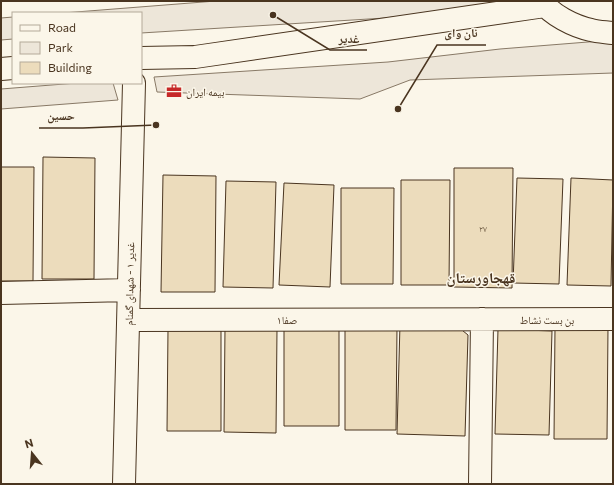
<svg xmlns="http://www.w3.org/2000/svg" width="614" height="485" viewBox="0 0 614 485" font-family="Commissioner,'Noto Naskh Arabic',sans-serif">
<rect width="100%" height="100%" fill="#fbf6e9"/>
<path fill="#ede6d9" stroke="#887966" d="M216 1H527V2L385 18 141 33V13H63Z
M13 17V39L1 40V18Z
M613 40V73L410 80 360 99 157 92 154 77 388 62 500 49Z
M77 83H113L118 100 1 109V89Z"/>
<path fill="#ecdcbc" stroke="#4a3520" d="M43 157 95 158 94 279H42Z
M1 167H34L33 281H1Z
M454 168H513L512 288 454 287Z
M163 175 216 176 215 292H161Z
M517 178 563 179 559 284 513 283Z
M571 178 613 180 611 286 567 285Z
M401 180H450L449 285H401Z
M226 181 276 182 273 288 223 287Z
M284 183 334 185 330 287 279 285Z
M341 188H394L393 284H341Z
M400 324 457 326 468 335 465 436 397 434Z
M345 327H397L396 430H345Z
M555 327H608L607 439H554Z
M225 328 277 329 276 433 224 432Z
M168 329H221V431H167Z
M284 329H339V426H284Z
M498 329 552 331 549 435 495 434Z"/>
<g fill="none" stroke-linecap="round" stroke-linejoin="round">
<g stroke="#4a3520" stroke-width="24">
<path id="street" d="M1 293 129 290
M129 320 613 319
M124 484 134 83
M480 484 482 319"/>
</g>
<g stroke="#4a3520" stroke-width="24">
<path id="secondary" d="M541 1C552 15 573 26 591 30 598 32 606 32 613 33
M141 58 195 57 545 6
M1 69 13 68"/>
</g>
<use href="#street" stroke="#fbf6e9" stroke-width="22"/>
<use href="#secondary" stroke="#fbf6e9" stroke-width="22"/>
</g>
<defs>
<g id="office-bare" transform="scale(1.2)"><path d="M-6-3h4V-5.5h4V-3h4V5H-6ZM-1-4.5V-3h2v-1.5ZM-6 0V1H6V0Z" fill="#c62828" stroke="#fbf6e9" stroke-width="2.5" paint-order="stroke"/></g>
</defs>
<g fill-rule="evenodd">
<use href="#office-bare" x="174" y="91"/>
</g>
<g text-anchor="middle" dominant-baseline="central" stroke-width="3" stroke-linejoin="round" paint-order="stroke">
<g font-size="9" fill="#725f47">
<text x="483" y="228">۲۷</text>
</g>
<g font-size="11" fill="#4a3520" stroke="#fbf6e9" text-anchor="start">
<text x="186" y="91">بیمه ایران</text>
</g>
<g font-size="11" fill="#4a3520" stroke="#fbf6e9">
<text transform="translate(129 284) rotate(-89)">غدیر ۱ - شهدای گمنام</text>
<text x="287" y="319">صفا۱</text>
<text x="547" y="319">بن بست نشاط</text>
</g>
<g font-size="15" font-weight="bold" fill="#4a3520" stroke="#fbf6e9">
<text x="481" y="277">قهجاورستان</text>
</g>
</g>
<path fill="none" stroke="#4a3520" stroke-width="1.5" d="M398 109L437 45H486M273 15L330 50H367M156 125L83 128H39"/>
<g fill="#4a3520" stroke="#fbf6e9" stroke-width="1.5">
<circle cx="398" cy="109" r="4"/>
<circle cx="273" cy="15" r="4"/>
<circle cx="156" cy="125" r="4"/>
</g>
<g font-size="12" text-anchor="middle" font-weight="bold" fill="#4a3520" stroke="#fbf6e9" stroke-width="3" stroke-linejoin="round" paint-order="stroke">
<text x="461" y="37">نان وای</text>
<text x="349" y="43">غدیر</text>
<text x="61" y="120">حسین</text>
</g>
<rect width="614" height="485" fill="none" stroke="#4a3520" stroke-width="4"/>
<rect x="12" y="12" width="130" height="72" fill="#fbf6e9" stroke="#b4a999"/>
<rect x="20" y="25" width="20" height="6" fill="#fbf6e9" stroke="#b4a999"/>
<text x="48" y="32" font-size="12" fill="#4a3520">Road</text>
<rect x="20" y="42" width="20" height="12" fill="#ede6d9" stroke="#b4a999"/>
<text x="48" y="52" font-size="12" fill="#4a3520">Park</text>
<rect x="20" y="62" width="20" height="12" fill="#ecdcbc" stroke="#b4a999"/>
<text x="48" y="72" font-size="12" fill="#4a3520">Building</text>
<g transform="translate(32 453) rotate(343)" stroke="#fbf6e9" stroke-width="3" paint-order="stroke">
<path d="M0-3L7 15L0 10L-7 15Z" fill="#4a3520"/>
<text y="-6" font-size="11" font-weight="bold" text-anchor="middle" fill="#4a3520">N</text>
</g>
</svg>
